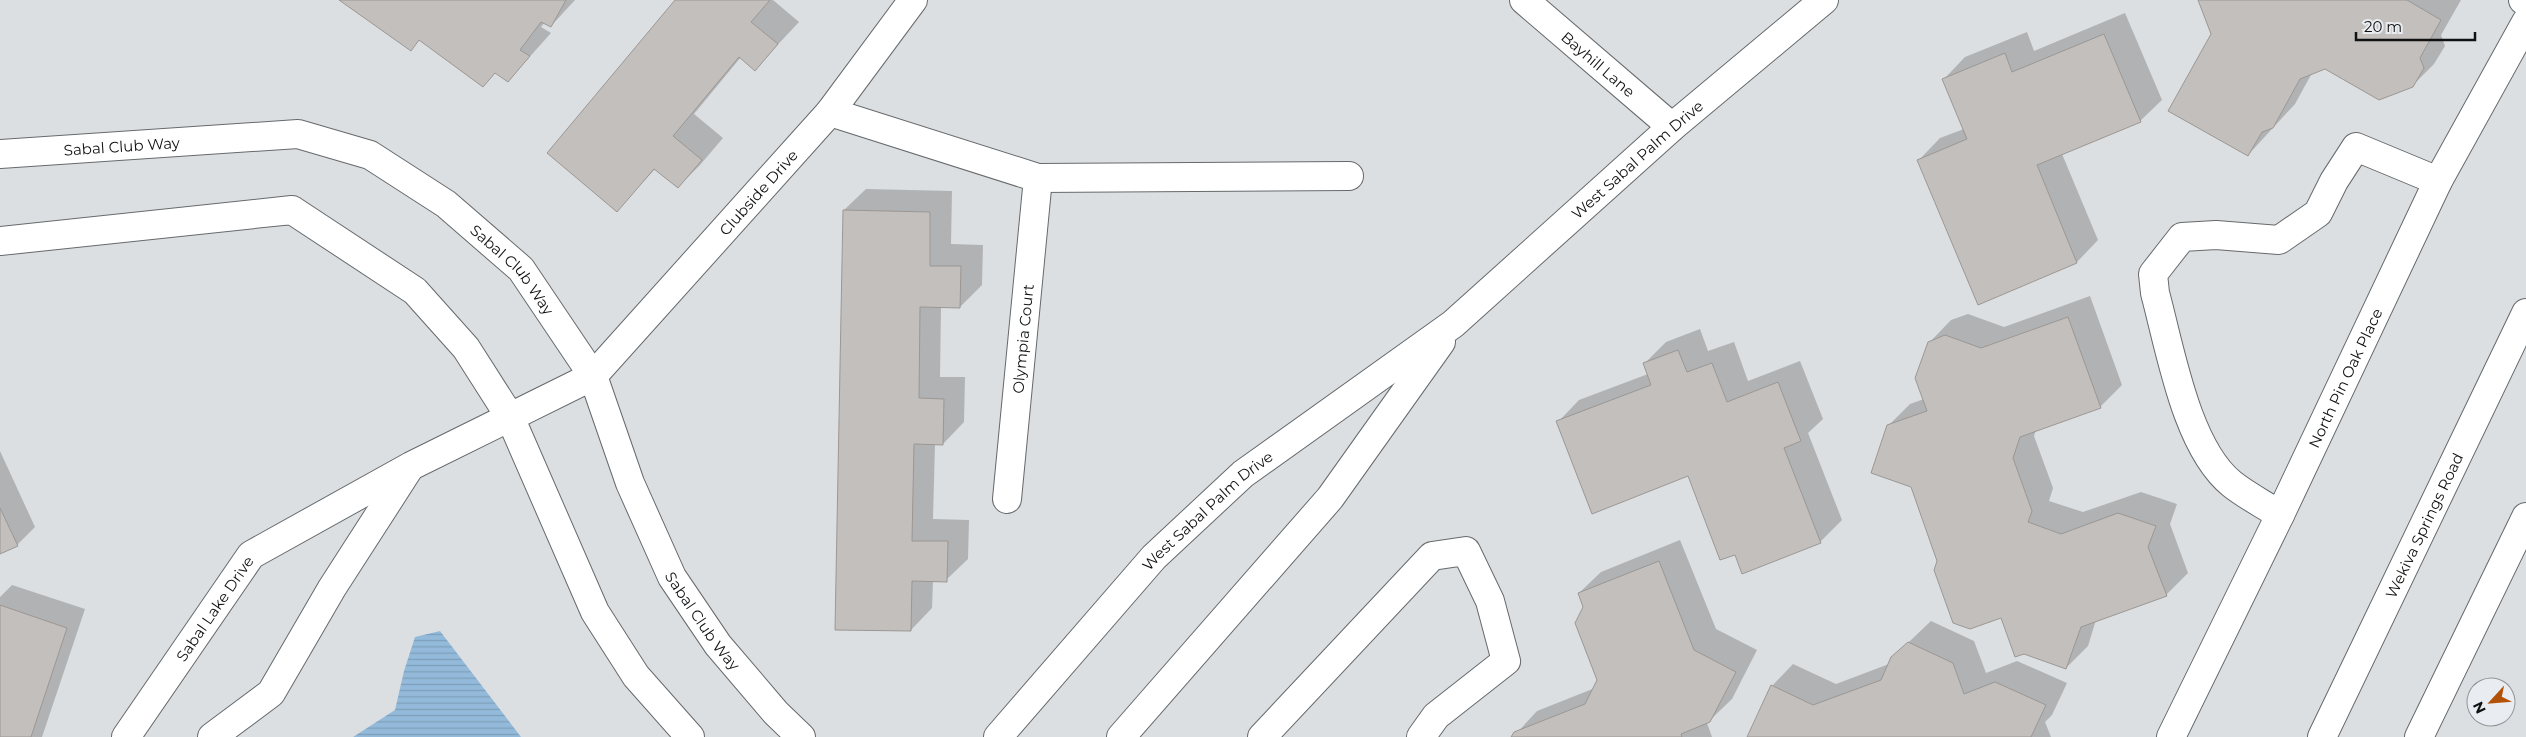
<svg xmlns="http://www.w3.org/2000/svg" width="2526" height="737" viewBox="0 0 2526 737" font-family="Montserrat,sans-serif">
<defs>
<pattern id="water-rules" width="6" height="5" patternUnits="userSpaceOnUse" patternTransform="scale(1.25)"><rect width="6" height="5" fill="#93bada"/><path d="M0 2.5h6" fill="none" stroke="#7e9fba"/></pattern>
</defs>
<rect width="100%" height="100%" fill="#dcdfe2"/>
<path fill="url(#water-rules)" d="M440 631 521 737H353L395 710 404 671 415 637Z"/>
<path fill="#0003" d="M342 0H575L551 26 545 22 541 27 551 33 508 81 496 72 420 39 411 49Z
M676 0H773L799 22 755 69 741 57 694 114 723 138 700 165 678 187 656 168 617 210Z
M2199 0H2461L2441 35 2445 46 2434 64 2412 86 2325 68 2312 73 2295 104 2248 155 2213 34Z
M2125 13 2162 100 2140 121 2062 154 2098 240 2077 262 1919 160 1940 138 1964 129 1944 79 1965 57 2027 32 2034 51Z
M866 189 952 191 951 244 983 245 982 285 960 307 941 306 940 377H965L964 422 943 444 935 443 933 519 969 520 968 559 946 580H933L932 608 911 630 844 210Z
M2090 296 2122 385 2100 407 2036 430 2034 436 2053 488 2049 501 2083 512 2141 492 2177 504 2170 524 2188 573 2166 595 2096 620 2088 646 2066 668 2002 616 1939 561 1888 426 1910 404 1924 399 1929 343 1951 320 1968 314 2004 327Z
M1700 329 1708 351 1734 342 1748 381 1800 361 1823 419 1808 433 1842 520 1820 542 1735 553 1688 475 1558 422 1579 400 1648 374 1644 364 1666 342Z
M0 451 35 527 17 545 0 553Z
M1680 540 1716 629 1757 650 1732 699 1707 723 1712 737H1513L1537 711 1595 688 1599 680 1585 607 1579 593 1601 572Z
M12 585 85 609 42 737H0V597Z
M1931 621 1974 641 1986 673 2017 661 2067 683 2052 715 2045 722 2051 737H1748L1772 686 1793 664 1836 684 1889 664 1892 658Z"/>
<path fill="#c3bfbd" stroke="#9b9794" d="M339 0H566L551 27 541 22 520 50 530 56 508 82 495 73 483 87 419 40 411 51Z
M675 0H770L751 22 778 44 755 71 739 57 673 136 702 160 678 188 654 169 617 212 547 153Z
M2198 0H2407L2441 20 2420 58 2424 68 2413 87 2379 100 2325 69 2300 79 2273 128 2262 132 2248 156 2168 111 2211 34Z
M2104 34 2141 122 2037 165 2077 263 1978 305 1917 160 1967 139 1942 79 2005 53 2012 72Z
M843 210 930 212V266H961L960 308 920 307 919 398 944 399 943 445 914 444 912 541H948L947 582 912 581 911 631 835 630Z
M2068 317 2101 408 2020 437 2013 458 2032 511 2028 522 2061 534 2118 513 2156 526 2148 547 2167 596 2081 627 2066 669 2024 654 2015 657 2001 618 1970 629 1953 623 1934 570 1937 561 1911 487 1871 473 1887 425 1927 411 1915 378 1928 342 1945 335 1981 348Z
M1678 350 1687 372 1712 363 1727 402 1778 382 1801 441 1784 448 1821 543 1742 574 1735 555 1720 560 1688 476 1592 514 1556 421 1651 385 1643 363Z
M0 508 18 546 0 554Z
M1659 561 1694 650 1736 672 1710 722 1681 734 1682 737H1511L1514 732 1585 704 1597 680 1575 623 1583 607 1578 593Z
M0 605 67 628 31 737H0Z
M1908 642 1953 663 1964 694 1995 682 2046 705 2031 737H1747L1771 685 1813 705 1881 680 1891 657Z"/>
<g fill="none" stroke-linecap="round" stroke-linejoin="round">
<g stroke="#666a6c" stroke-width="30">
<g id="street">
<path id="s1" d="M1524 0 1672 127"/>
<path d="M2523 0 2526 2"/>
<path d="M830 112 1038 178 1349 176"/>
<path id="s2" d="M0 154 298 134 370 155 446 204 521 269 593 376 630 483 672 577 718 645 776 713 801 737"/>
<path d="M0 241 292 210 415 291 466 348 510 417 595 612 636 676 690 737"/>
<path id="s3" d="M1007 499 1038 178"/>
<path d="M2280 515C2265 505 2247 496 2232 484 2186 447 2170 348 2155 293L2153 274 2182 237 2216 235 2279 240 2318 213 2334 181 2356 147 2438 181"/>
<path id="s4" d="M126 737 251 555 411 466 593 376 830 112 913 0"/>
<path d="M212 737 271 693 332 588 408 470"/>
<path d="M1262 737 1432 556 1466 551 1490 601 1506 661 1436 716 1421 737"/>
<path id="s5" d="M2171 737 2280 515 2438 181 2526 22"/>
</g>
</g>
<g stroke="#666a6c" stroke-width="30">
<g id="secondary">
<path id="s6" d="M998 737 1154 557 1243 474 1453 324 1672 127 1824 0"/>
<path d="M1121 737 1330 498 1441 342"/>
<path id="s7" d="M2322 737 2526 313"/>
<path d="M2419 737 2526 517"/>
</g>
</g>
<use href="#street" stroke="#fff" stroke-width="28"/>
<use href="#secondary" stroke="#fff" stroke-width="28"/>
</g>
<g text-anchor="middle" dominant-baseline="central" stroke-width="4" stroke-linejoin="round" paint-order="stroke">
<g font-size="15" fill="#101112" stroke="#e9ecf0">
<text stroke="none"><textPath href="#s1" startOffset="98">Bayhill Lane</textPath></text>
<text stroke="none"><textPath href="#s2" startOffset="122">Sabal Club Way</textPath></text>
<text stroke="none"><textPath href="#s6" startOffset="865">West Sabal Palm Drive</textPath></text>
<text stroke="none"><textPath href="#s4" startOffset="854">Clubside Drive</textPath></text>
<text stroke="none"><textPath href="#s2" startOffset="558">Sabal Club Way</textPath></text>
<text stroke="none"><textPath href="#s3" startOffset="161">Olympia Court</textPath></text>
<text stroke="none"><textPath href="#s5" startOffset="399">North Pin Oak Place</textPath></text>
<text stroke="none"><textPath href="#s6" startOffset="309">West Sabal Palm Drive</textPath></text>
<text stroke="none"><textPath href="#s7" startOffset="235">Wekiva Springs Road</textPath></text>
<text stroke="none"><textPath href="#s4" startOffset="156">Sabal Lake Drive</textPath></text>
<text stroke="none"><textPath href="#s2" startOffset="962">Sabal Club Way</textPath></text>
</g>
</g>
<g transform="translate(2491 702) rotate(244)"><circle r="24" fill="#e9ecf0" stroke="#929497"/>
<path d="M0-4L9 19L0 12L-9 19Z" fill="#b25209"/>
<text y="-8" font-size="14" font-weight="bold" text-anchor="middle" fill="#101112">N</text>
</g>
<path d="M2356 32v8h119v-8" fill="none" stroke="#101112" stroke-width="2.5"/>
<text x="2364" y="32" font-size="15" fill="#101112" stroke="#e9ecf0" stroke-width="4" paint-order="stroke">20 m</text>
</svg>
